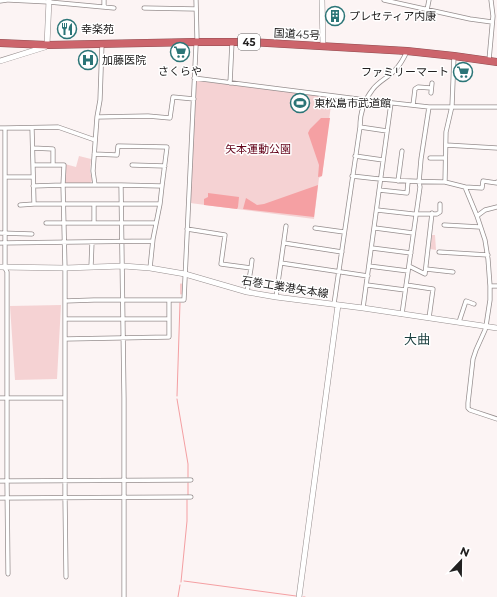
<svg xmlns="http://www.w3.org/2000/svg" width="497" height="597" viewBox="0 0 497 597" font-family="Montserrat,'Noto Sans JP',sans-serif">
<rect width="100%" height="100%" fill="#fcf4f4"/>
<path fill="#f5d2d3" d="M196 81 254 86 332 97 322 176 319 178 314 219 190 203Z
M79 156 91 159 90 170 92 181 90 183 67 184 65 182V164L76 167Z
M432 235H435L436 250 430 249Z
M61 305 57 379 15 380 10 306Z"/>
<path fill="#f5a0a3" d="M321 118H330L322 176 318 177 319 165 308 133 310 129Z
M318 185 314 217 243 209 246 198 257 205 264 204Z
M208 193 239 197 238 207 237 209 204 205V199L208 197Z"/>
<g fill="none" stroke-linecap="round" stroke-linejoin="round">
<path stroke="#f49fa2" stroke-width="1" d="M181 294V284
M177 396 180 303
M177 399 188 464V477
M188 495V483
M184 581 296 596
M181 582 187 521V500
M178 597 180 585
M303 597H305"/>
<g stroke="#968e8e" stroke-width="5">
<path id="street" d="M9 0 49 2 114 8
M384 0 470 19 492 22
M0 1 7 0
M104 7V0
M144 8 196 9
M427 10 429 0
M454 56 452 106 446 132 445 182 465 187 477 216 485 240 488 259 490 286V300L486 326 485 330 476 350 473 359 468 403V408L470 410 497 419
M489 60 493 16 491 0
M194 78 366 100 429 107H497
M230 83 232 42
M431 93 432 83
M413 105 415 89 418 87 431 88
M97 117 148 116 170 118 173 97 194 99
M360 127 387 131
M0 128H5V268L7 272V481L8 574
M5 128 58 127 95 140
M32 128 34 204H160L153 239 150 268
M446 145 497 148
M33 148 53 149V165
M94 154 117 155 118 146 167 147 162 186
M355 156 383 160
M430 158H445
M33 165H64L63 185 33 186
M132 165 165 166
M352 176C383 180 414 182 445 182
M5 177H33
M398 181 402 151
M95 185 93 171 97 117 100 100 102 43
M121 185 162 186 160 204
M465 187 482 188 483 181 497 183V182
M379 190 407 193 408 182
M94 204V223
M20 205 34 204
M377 210 413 214H437L440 212V204
M477 216 485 210 497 207
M46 223H156
M444 225 480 227
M315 228 344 232
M375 228 413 233
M187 229 225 235 221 264 251 268 247 292
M0 233 32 234
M0 243 152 241
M284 243 342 252
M372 248 411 253
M439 252 488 255
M281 263 368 276
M369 266 408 271
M409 266 425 274 432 213
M91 267 92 242
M251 268 252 260
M426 269 453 272
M367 285 405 290
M406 285 433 289 429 318
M490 286H497
M276 297 286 226
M65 301 94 300H184L196 45 197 39 196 0
M334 304 360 127C360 113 364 100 373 89 379 81 389 77 395 70 400 65 404 58 407 51
M363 308 391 103
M402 314 420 187 419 182 421 159 429 107
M66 319H168
M459 322 466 301 474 304
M65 339 169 337V300
M0 398H65
M0 481 191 480
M0 498 191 497
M66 577 65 497V268L63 185H121L124 398V597"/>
</g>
<g stroke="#968e8e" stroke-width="6">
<path id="secondary" d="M322 0 323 46
M0 61 45 47 47 45 49 0
M0 267 65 268 123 266 150 268 185 274 247 292 276 297 363 308 497 328
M299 597 338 305"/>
</g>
<g stroke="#904d51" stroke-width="8">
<path id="highway" d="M0 43 47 45 196 42H249L407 51 454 56 497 62"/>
</g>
<use href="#street" stroke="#fff" stroke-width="3.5"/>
<use href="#secondary" stroke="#fff" stroke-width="5"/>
<use href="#highway" stroke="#cc656c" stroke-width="7"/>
</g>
<defs>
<g id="building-ring" transform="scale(1)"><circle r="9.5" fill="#fff" stroke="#2b7577" stroke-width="1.5"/><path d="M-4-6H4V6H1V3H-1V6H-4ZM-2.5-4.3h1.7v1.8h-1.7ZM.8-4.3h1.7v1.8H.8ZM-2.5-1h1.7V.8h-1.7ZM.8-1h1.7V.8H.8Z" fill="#2b7577"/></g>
<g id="restaurant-ring" transform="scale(1)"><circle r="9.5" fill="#fff" stroke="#2b7577" stroke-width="1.5"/><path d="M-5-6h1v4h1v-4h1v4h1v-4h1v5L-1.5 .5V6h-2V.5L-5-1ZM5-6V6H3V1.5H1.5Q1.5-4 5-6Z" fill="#2b7577"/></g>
<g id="supermarket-ring" transform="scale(1)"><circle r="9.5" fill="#fff" stroke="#2b7577" stroke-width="1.5"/><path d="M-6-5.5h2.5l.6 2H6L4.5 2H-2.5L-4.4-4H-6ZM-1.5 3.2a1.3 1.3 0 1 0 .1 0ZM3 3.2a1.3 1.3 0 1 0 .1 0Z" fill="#2b7577"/></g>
<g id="hospital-ring" transform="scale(1)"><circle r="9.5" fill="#fff" stroke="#2b7577" stroke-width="1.5"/><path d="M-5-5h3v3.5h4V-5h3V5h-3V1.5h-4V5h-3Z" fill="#2b7577"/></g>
<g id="stadium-ring" transform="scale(1)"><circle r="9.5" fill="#fff" stroke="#2b7577" stroke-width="1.5"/><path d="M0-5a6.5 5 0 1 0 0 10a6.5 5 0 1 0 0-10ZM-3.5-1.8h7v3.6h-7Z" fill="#2b7577"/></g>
</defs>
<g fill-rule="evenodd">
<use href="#building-ring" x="335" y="16"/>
<use href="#restaurant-ring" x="67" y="29"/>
<use href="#supermarket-ring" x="180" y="52"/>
<use href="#hospital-ring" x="88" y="60"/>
<use href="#supermarket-ring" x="463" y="72"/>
<use href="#stadium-ring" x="300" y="103"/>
</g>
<g text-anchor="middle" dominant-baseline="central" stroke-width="3" stroke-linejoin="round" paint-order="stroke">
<rect fill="#fff" stroke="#646363" stroke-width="1" x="238" y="34" width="22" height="16" rx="3"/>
<g font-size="10" font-weight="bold" fill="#222020">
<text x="249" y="42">45</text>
</g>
<g font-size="11" fill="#222020" stroke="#fff" text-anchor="start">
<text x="349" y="16">プレセティア内康</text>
<text x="81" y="29">幸楽苑</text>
<text x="102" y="60">加藤医院</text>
<text x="180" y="71" text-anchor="middle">さくらや</text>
<text x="449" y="72" text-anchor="end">ファミリーマート</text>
<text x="314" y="103">東松島市武道館</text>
</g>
<g font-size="11" fill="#222020" stroke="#fff">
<text transform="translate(297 34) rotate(3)">国道45号</text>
<text transform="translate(285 287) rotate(9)">石巻工業港矢本線</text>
</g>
<g font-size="11" fill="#64031a" stroke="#fff">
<text x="258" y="149">矢本運動公園</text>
</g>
<g font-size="13" fill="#1a3d3d" stroke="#fff">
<text x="417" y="339">大曲</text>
</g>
</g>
<g transform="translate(461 561) rotate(22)" stroke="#ffffff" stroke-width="3" paint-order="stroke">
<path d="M0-3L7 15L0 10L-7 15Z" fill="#222020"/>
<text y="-6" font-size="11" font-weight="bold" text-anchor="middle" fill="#222020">N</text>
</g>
</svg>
